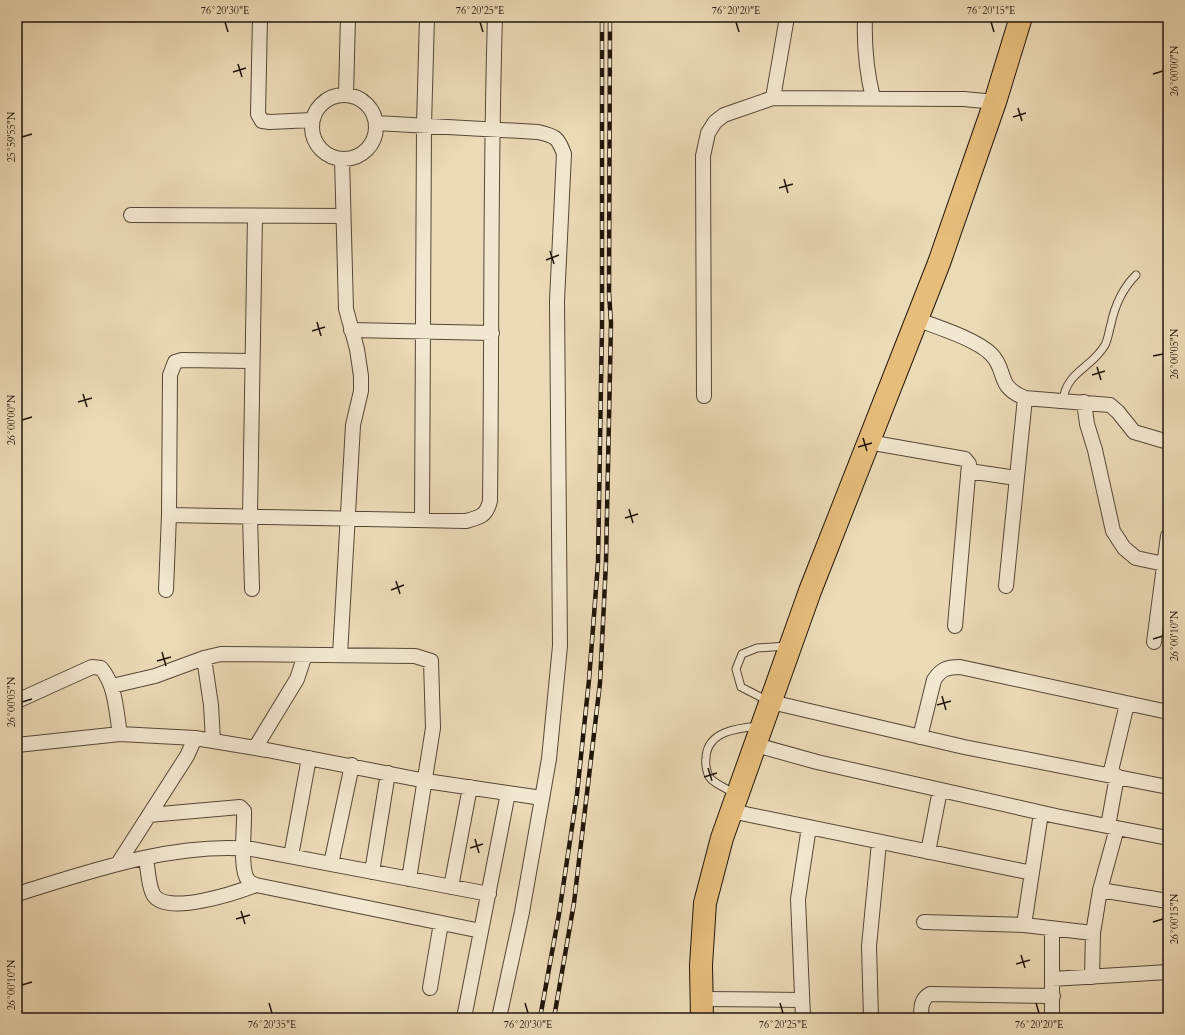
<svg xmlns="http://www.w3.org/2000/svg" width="1185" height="1035" viewBox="0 0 1185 1035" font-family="Cardo,serif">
<rect width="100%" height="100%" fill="#ebdab6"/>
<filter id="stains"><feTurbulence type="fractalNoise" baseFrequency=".005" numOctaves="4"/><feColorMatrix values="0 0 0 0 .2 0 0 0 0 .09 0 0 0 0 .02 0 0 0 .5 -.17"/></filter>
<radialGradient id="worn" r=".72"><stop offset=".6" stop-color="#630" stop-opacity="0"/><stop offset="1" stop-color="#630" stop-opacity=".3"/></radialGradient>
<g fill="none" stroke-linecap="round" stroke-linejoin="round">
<g stroke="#544736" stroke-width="9">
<path id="lane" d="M1063 400C1067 371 1091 369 1105 345 1108 339 1109 331 1111 324 1115 305 1122 289 1136 275
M768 701 741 687 736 669 742 654 757 648 787 646
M735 794C728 789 717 785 711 779 707 775 705 764 706 758 707 731 738 728 759 726"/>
</g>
<g stroke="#544736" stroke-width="16">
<path id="street" d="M260 17 258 114 262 121 270 122 312 120
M865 17C864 45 866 70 873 98
M312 127a32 32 0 1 1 64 0a32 32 0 1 1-64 0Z
M346 95 348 17
M773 98 787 17
M376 123 538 132C555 136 558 137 564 154L557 301 560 646 549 759 522 912 499 1018
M131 215 343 216
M916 319C937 327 976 339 991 354 1008 371 995 386 1025 398L1110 405 1118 412 1134 432 1168 442
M351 330 492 333
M704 396 703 156 708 133 715 122 724 115 773 98 964 99 995 102
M1084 402 1087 424 1095 450 1113 531 1124 548 1136 558 1164 564
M868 442 965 459 969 464 955 626
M969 471 1016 478
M169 515 466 521C481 517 486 516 490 501 492 340 490 178 495 17
M422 520 424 125 427 17
M1006 586 1025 398
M252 589 250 516 255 216
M166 590 169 515 170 375 175 362 182 360 252 361
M1154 642 1168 536
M340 655 353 425 361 391V376L357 349 346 309 342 159
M204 658 211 705 213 741
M112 686 155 676 204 658 221 654 415 656 431 661 433 728 409 879
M17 701 92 667 101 668C116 686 116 711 120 734
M771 702 964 747 1168 787
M920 737 934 680C941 669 947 667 960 667L1168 712
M17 745 120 734 195 738 267 750 426 781 542 798
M756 745 817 762 1056 816 1168 838
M255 748 297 679 305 655
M1110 775 1127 704
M731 811 1032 873
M149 815 240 807 244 811C245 826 239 869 248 880 249 882 253 884 256 885L481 931
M1108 826 1117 776
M928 852 940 790
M291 856 309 758
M146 858C148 869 148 884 153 894 165 917 238 892 256 885
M119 862 187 756 195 738
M331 864 352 765
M372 872 388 773
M451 887 470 787
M1100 890 1168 901
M17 894C91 871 174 842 252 849L489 894
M924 922 1024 925 1093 933
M1024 925 1041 813
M1092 977 1093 933 1100 890 1117 828
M1052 979 1168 972
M430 988 441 923
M701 999 802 1000
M464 1018 508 793
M803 1018 798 899 809 827
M871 1018 869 946 879 843
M921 1018C921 1007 921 999 930 994L1053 996
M1052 1018V929"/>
</g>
<g stroke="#21160b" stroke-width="24">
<path id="highway" d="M702 1018 701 965 705 903 722 838 810 591 939 263 995 102 1021 17"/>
</g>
<use href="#lane" stroke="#f2e7d0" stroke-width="7"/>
<use href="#street" stroke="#f2e7d0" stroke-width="14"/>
<use href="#highway" stroke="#e6bd7b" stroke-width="22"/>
<g stroke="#21160b" stroke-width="4.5">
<path id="rail" d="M540 1018 559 914 577 794 589 680 598 563 602 325V17
M554 1018 574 903 600 683 606 562 611 323 609 293 610 17"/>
</g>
<use href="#rail" stroke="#f2e7d0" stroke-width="3" stroke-dasharray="9" stroke-linecap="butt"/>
</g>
<path fill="none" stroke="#21160b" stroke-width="1.5" d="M225 22 228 32M480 22 483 32M736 22 739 32M991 22 994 32M238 64 242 77M233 72 246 68M1153 74 1163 71M1018 108 1022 121M1013 117 1026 113M22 137 32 134M784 179 788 193M779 188 793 184M550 251 554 264M546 260 559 255M317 322 321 336M312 331 325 327M1153 356 1163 354M1097 367 1101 380M1092 375 1105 371M83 394 87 407M78 402 92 398M22 420 32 417M863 438 867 451M858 447 872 443M629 509 633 523M625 518 638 514M396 581 400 594M391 590 404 585M1153 639 1163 636M162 652 166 666M157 661 171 657M942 696 946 710M22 702 32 699M937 705 951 701M708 768 712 781M704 777 717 773M475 839 479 853M470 848 483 844M241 911 245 924M236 919 250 915M1153 922 1163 919M1021 955 1025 968M1016 964 1030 960M22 985 32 982M269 1003 272 1013M525 1003 528 1013M780 1003 783 1013M1036 1003 1039 1013"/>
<rect width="1185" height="1035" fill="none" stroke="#ebdab6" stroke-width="44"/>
<rect x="22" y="22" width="1141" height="991" fill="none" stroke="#21160b" stroke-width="1.5"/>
<g font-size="10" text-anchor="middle" fill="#21160b">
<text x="225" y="14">76°20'30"E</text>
<text x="480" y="14">76°20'25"E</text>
<text x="736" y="14">76°20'20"E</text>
<text x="991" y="14">76°20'15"E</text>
<text transform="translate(1174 71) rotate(-90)" y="4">26°00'00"N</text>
<text transform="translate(11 137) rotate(-90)" y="4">25°59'55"N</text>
<text transform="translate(1174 354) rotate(-90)" y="4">26°00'05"N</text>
<text transform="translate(11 420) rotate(-90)" y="4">26°00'00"N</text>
<text transform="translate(1174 636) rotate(-90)" y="4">26°00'10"N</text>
<text transform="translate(11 702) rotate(-90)" y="4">26°00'05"N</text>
<text transform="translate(1174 919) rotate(-90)" y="4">26°00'15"N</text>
<text transform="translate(11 985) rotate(-90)" y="4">26°00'10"N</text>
<text x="272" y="1028">76°20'35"E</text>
<text x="528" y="1028">76°20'30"E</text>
<text x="783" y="1028">76°20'25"E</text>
<text x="1039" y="1028">76°20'20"E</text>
</g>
<rect width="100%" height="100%" filter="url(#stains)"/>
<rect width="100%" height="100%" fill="url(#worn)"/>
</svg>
